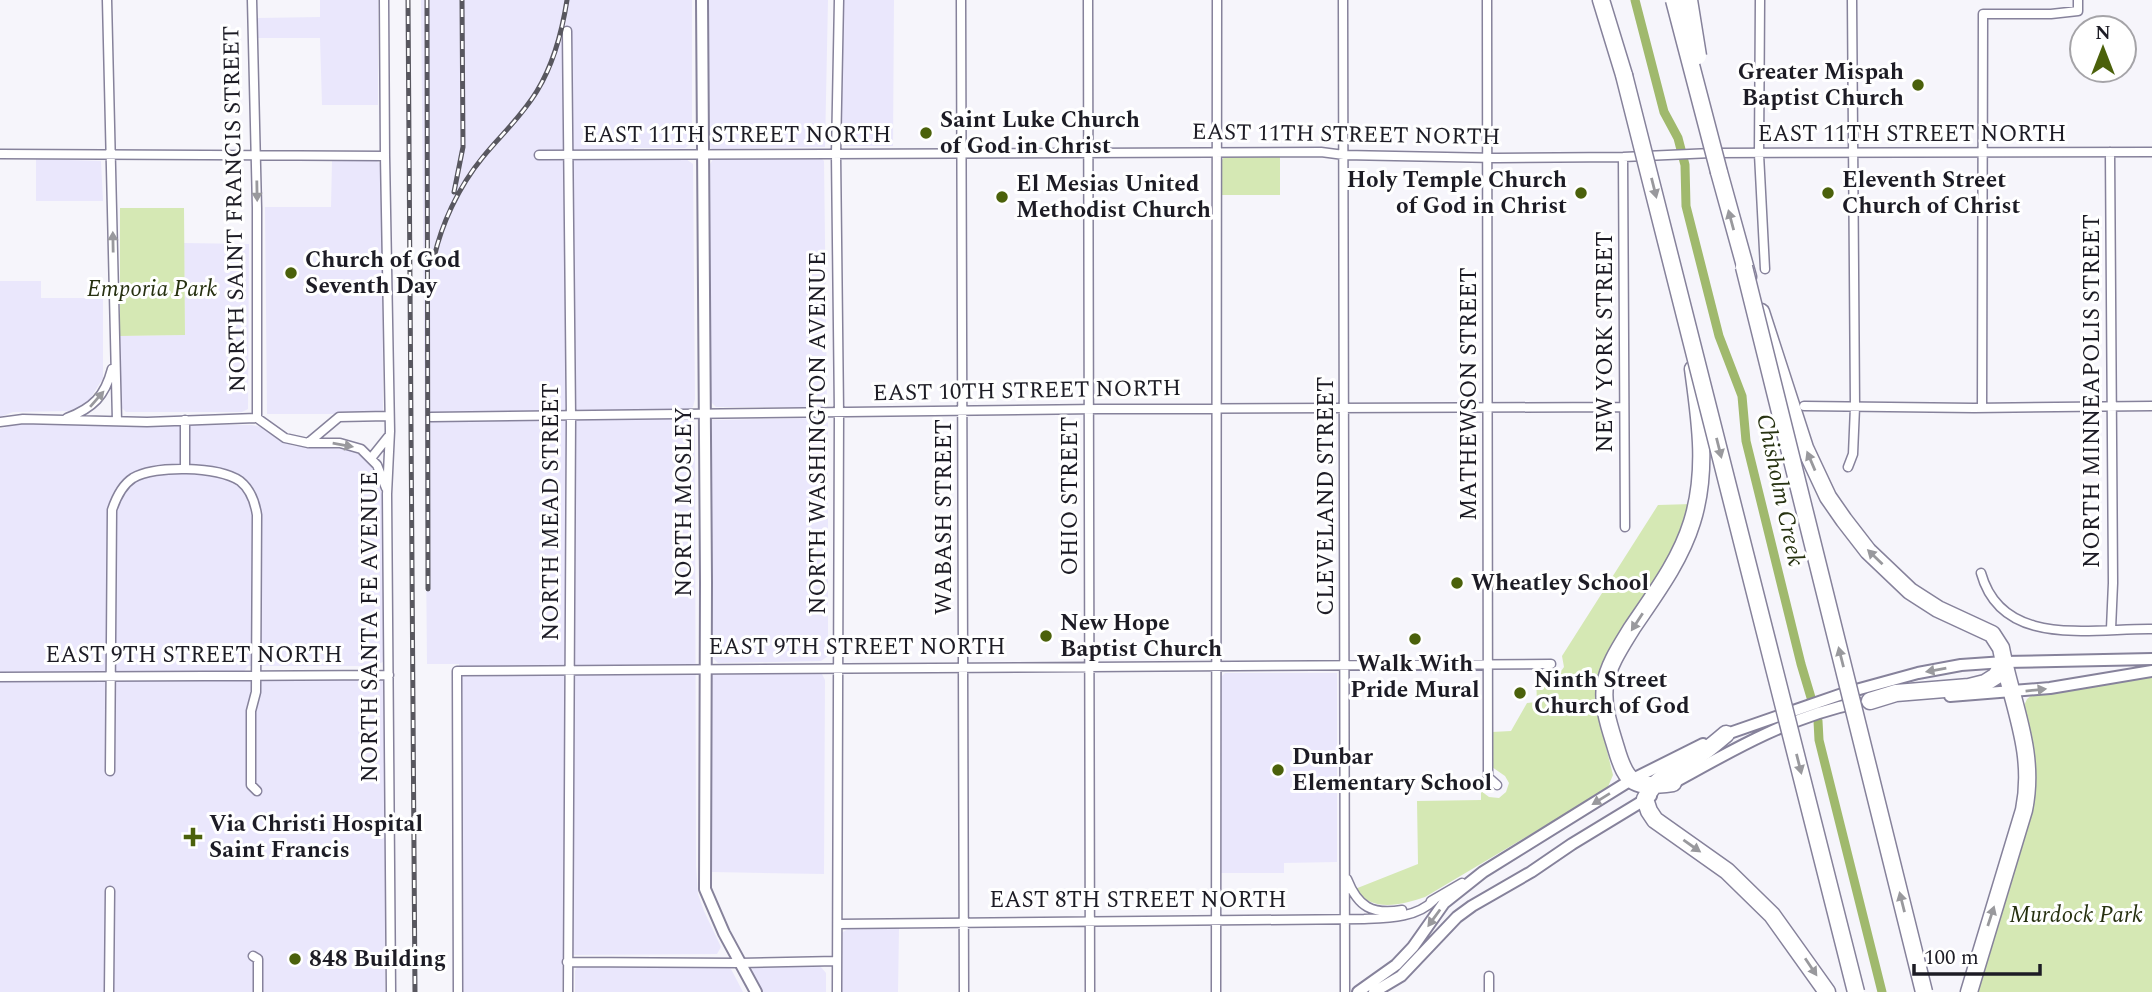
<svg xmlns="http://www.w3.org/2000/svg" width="2152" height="992" viewBox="0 0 2152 992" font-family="Spectral,serif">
<rect width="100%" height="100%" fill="#f6f5fb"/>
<path fill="#eae7fc" d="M320 0H378V105H322L320 38H258V18L320 17Z
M421 0H692V143L685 148H634V158L686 159 693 164 695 399 693 407 689 409 633 410 632 418 689 419 693 421 695 427 696 866 698 894 704 911 721 947 717 954 563 955 562 992H459V664H427Z
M707 0H828L825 147 712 149 709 146Z
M841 0H894L893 146H845L842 144Z
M36 159 101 161 103 201H36Z
M713 159H822L824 161 827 404 825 407H716L711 402 709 166Z
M332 161H377L382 165 383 414H267L265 207H331Z
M184 243 249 244 248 409 242 412H126L120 406V336L185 335Z
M0 281H41V298H103V378L90 399 81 406 69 411 13 412 0 417Z
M823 418 828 423V656L821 661 718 663 711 656 712 420Z
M17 423 252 425 261 427 293 446 341 449 353 451 365 458 374 465 382 495 385 658 383 662 372 666H248L243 673H0V429Z
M821 672 825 680 824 874 712 872 710 680 712 675Z
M1225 673H1337V862L1284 863V873H1219L1220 678Z
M385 677V992H0V681Z
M850 928H899L898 992H841V933Z
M582 965 726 966 731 969 743 992H575V971L577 967Z
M755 966H820L826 973V992H763L753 974 752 968Z"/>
<path fill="#d5e8b4" d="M1224 157H1280V195H1222V160Z
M120 208H184L185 335 120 336Z
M1692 504 1683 538 1597 697 1598 715 1613 775 1607 789 1425 897C1401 905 1372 913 1355 889L1418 864 1417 801 1481 800V791L1489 797 1499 798 1506 792 1509 783 1505 776 1492 767V732L1511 731 1527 703 1537 702 1536 679H1551V675L1559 674 1564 667 1562 656 1658 505Z
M2152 673V992H1974L2023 831V708L2027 699 2033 694Z"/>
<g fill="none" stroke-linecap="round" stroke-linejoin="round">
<path stroke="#a0b96d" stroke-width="9" d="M1635 0 1664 112 1678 138 1685 165 1686 206 1719 336 1742 396 1746 441 1801 664 1818 721 1819 740 1882 992"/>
<g stroke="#86829b" stroke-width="11">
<path id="minor" d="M107 0 117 421
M252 0 257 208V418
M384 0 385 156 390 431 387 494 391 992
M961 0 964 992
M1088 0 1090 992
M1343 0 1345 992
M1487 0 1488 777 1497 785
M1760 0 1759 154 1765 269
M567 31 571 416 568 992
M2110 152 2113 583 2111 629
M0 154 385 156
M539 155 1321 152 1344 155 1497 158 1623 157 1712 153 2152 152
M1623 157 1625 527
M1804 406 1974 408 2152 406
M1982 408 1983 14H2051L2078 11V0
M431 417 1099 409 1624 407
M67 418C93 408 105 396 112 369
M0 422 23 419 147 422 257 418 285 438 308 443H340L361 449 377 465 386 488
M308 443 339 417 388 416
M372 457 388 437
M1848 467 1853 454 1855 407 1852 0
M185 469V420
M1981 573C2002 649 2091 628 2152 629
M0 677 389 675
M110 771 112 510C116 498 122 485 133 478 155 465 218 466 240 481 250 489 255 502 257 515L256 692 251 711V785L257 791
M1347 879C1358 907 1372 915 1402 910
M1431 901 1462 883
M838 924 1364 919C1387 918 1417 918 1434 900
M253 956 258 959V992
M567 962 740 963 837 961
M109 992 110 891
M458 992 457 671 1551 664
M837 992 839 412 836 154 839 0
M1216 992 1217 0
M1489 992V976"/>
</g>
<g stroke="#86829b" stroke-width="14">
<path id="tertiary" d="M702 0 706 582 705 889 724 933 756 992
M1950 696 2050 688 2152 671
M1721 736 1845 693 1918 673 1961 665 2004 662 2152 659
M1668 786C1727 753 1790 716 1857 703
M1358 992 1396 965 1413 947 1444 903 1483 872 1631 780 1703 744
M1374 992 1401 976 1457 917 1472 906 1531 872 1572 844 1651 796"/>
</g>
<g stroke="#86829b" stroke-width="19">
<path id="motorway" d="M1601 0 1624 75
M1719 172 1748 277
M1761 312 1805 448 1828 497 1844 520 1868 551 1910 591 1938 609 1992 634 2001 648C2012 705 2036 752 2024 810L1969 992
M1870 701 1896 693 1969 687 1985 683 1996 676 2004 662
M1726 734C1719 740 1712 746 1705 751 1683 766 1657 774 1645 799L1649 811 1655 820 1727 871 1772 915 1827 992
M1673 783C1635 788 1627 786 1616 748 1610 728 1602 707 1605 685 1608 665 1621 646 1632 628 1655 594 1680 561 1692 522 1708 471 1700 420 1693 369"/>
</g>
<use href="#minor" stroke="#fff" stroke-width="8"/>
<use href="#tertiary" stroke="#fff" stroke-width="10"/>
<use href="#motorway" stroke="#fff" stroke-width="16"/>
<g stroke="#58575f" stroke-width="5">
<path id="rail" d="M408 0 415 992
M427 0 428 589
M454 192 463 147 462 0
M433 263C440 226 459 186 483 157 501 135 522 116 537 91 554 63 562 32 567 0"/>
</g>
<use href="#rail" stroke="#fff" stroke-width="2.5" stroke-dasharray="8" stroke-linecap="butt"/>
<g stroke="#86829b" stroke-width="19" stroke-linecap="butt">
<path id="motorway-bridge" d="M1674 0 1719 172
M1689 0 1698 56
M1624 75 1856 992
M1744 267 1924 992"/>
</g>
<use href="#motorway-bridge" stroke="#fff" stroke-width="16"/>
</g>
<defs><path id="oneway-solid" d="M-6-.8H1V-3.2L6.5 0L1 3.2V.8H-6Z" transform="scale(1.75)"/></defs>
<g fill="#99999d">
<use href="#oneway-solid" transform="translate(1654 188) rotate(76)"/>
<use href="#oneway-solid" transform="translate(257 191) rotate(89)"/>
<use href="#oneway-solid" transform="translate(1731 220) rotate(-105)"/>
<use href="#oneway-solid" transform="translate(113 242) rotate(-91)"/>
<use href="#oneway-solid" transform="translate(97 399) rotate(-49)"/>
<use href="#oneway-solid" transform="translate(343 445) rotate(10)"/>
<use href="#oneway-solid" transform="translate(1719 448) rotate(76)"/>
<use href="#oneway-solid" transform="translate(1811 461) rotate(-113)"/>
<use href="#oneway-solid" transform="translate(1875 557) rotate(-136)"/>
<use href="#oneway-solid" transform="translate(1637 622) rotate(123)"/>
<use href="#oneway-solid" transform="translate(1841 657) rotate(-104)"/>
<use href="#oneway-solid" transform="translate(1936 670) rotate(170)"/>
<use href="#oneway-solid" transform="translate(2036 690) rotate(-6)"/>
<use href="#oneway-solid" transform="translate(1799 764) rotate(76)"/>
<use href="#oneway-solid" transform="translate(1601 799) rotate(148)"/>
<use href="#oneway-solid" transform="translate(1692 846) rotate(35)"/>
<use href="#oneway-solid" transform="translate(1902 902) rotate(-104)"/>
<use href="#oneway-solid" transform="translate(1991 916) rotate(-72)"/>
<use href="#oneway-solid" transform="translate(1434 918) rotate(126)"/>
<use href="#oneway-solid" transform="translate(1811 967) rotate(56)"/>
</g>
<g fill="#4b610b" stroke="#fff" stroke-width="2.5">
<circle cx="1918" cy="85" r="7"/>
<circle cx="926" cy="133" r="7"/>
<circle cx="1581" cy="193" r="7"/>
<circle cx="1828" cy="193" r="7"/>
<circle cx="1002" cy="197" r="7"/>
<circle cx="291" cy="273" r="7"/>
<circle cx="1457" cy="583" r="7"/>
<circle cx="1046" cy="636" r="7"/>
<circle cx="1415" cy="639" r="7"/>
<circle cx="1520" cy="693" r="7"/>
<circle cx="1278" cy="770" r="7"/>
<path d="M189.5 826.5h7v7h7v7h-7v7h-7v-7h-7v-7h7z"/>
<circle cx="295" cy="959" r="7"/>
</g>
<g text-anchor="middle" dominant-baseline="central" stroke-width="6" stroke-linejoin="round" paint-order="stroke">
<g font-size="23" font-weight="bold" fill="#1d1c25" stroke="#fff" text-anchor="start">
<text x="1904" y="72" text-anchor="end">Greater Mispah<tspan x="1904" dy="26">Baptist Church</tspan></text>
<text x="940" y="120">Saint Luke Church<tspan x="940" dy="26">of God in Christ</tspan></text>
<text x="1567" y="180" text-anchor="end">Holy Temple Church<tspan x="1567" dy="26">of God in Christ</tspan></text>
<text x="1842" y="180">Eleventh Street<tspan x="1842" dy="26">Church of Christ</tspan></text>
<text x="1016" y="184">El Mesias United<tspan x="1016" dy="26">Methodist Church</tspan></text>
<text x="305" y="260">Church of God<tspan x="305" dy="26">Seventh Day</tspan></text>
<text x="1471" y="583">Wheatley School</text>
<text x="1060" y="623">New Hope<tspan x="1060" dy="26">Baptist Church</tspan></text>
<text x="1415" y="664" text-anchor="middle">Walk With<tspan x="1415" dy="26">Pride Mural</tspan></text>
<text x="1534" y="680">Ninth Street<tspan x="1534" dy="26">Church of God</tspan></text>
<text x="1292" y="757">Dunbar<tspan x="1292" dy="26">Elementary School</tspan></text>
<text x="209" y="824">Via Christi Hospital<tspan x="209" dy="26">Saint Francis</tspan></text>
<text x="309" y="959">848 Building</text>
</g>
<g font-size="23" fill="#1d1c25" stroke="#fff">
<text x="1912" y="134">EAST 11TH STREET NORTH</text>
<text x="737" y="135">EAST 11TH STREET NORTH</text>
<text transform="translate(1346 135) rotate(1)">EAST 11TH STREET NORTH</text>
<text transform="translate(235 209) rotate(-91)">NORTH SAINT FRANCIS STREET</text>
<text transform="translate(1605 342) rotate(-90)">NEW YORK STREET</text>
<text transform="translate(1027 391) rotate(-1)">EAST 10TH STREET NORTH</text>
<text transform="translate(2092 391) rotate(-90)">NORTH MINNEAPOLIS STREET</text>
<text transform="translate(1469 394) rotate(-90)">MATHEWSON STREET</text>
<text transform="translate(818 433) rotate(-90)">NORTH WASHINGTON AVENUE</text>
<text transform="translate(1070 496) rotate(-90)">OHIO STREET</text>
<text transform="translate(1326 496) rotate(-90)">CLEVELAND STREET</text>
<text transform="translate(684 502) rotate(-90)">NORTH MOSLEY</text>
<text transform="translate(551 512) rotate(-90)">NORTH MEAD STREET</text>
<text transform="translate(944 517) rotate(-90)">WABASH STREET</text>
<text transform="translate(370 627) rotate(-90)">NORTH SANTA FE AVENUE</text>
<text x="857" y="647">EAST 9TH STREET NORTH</text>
<text x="194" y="655">EAST 9TH STREET NORTH</text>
<text x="1138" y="900">EAST 8TH STREET NORTH</text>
</g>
<g font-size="23" font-style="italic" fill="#263010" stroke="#fff">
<text x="152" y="289">Emporia Park</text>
<text x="2076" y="915">Murdock Park</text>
</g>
<g font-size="24" font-style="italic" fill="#273211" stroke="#fff">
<text transform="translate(1780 490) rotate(78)">Chisholm Creek</text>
</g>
</g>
<g transform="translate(2103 49)"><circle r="33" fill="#ffffff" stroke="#a5a4a8" stroke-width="2"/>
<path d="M0-5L12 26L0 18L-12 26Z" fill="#4b610b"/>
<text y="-10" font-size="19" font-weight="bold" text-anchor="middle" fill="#1d1c25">N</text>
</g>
<path d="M1914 964v10h126v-10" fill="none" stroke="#1d1c25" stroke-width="3.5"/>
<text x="1924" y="964" font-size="21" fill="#1d1c25" stroke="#ffffff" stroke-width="5" paint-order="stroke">100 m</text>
</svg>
